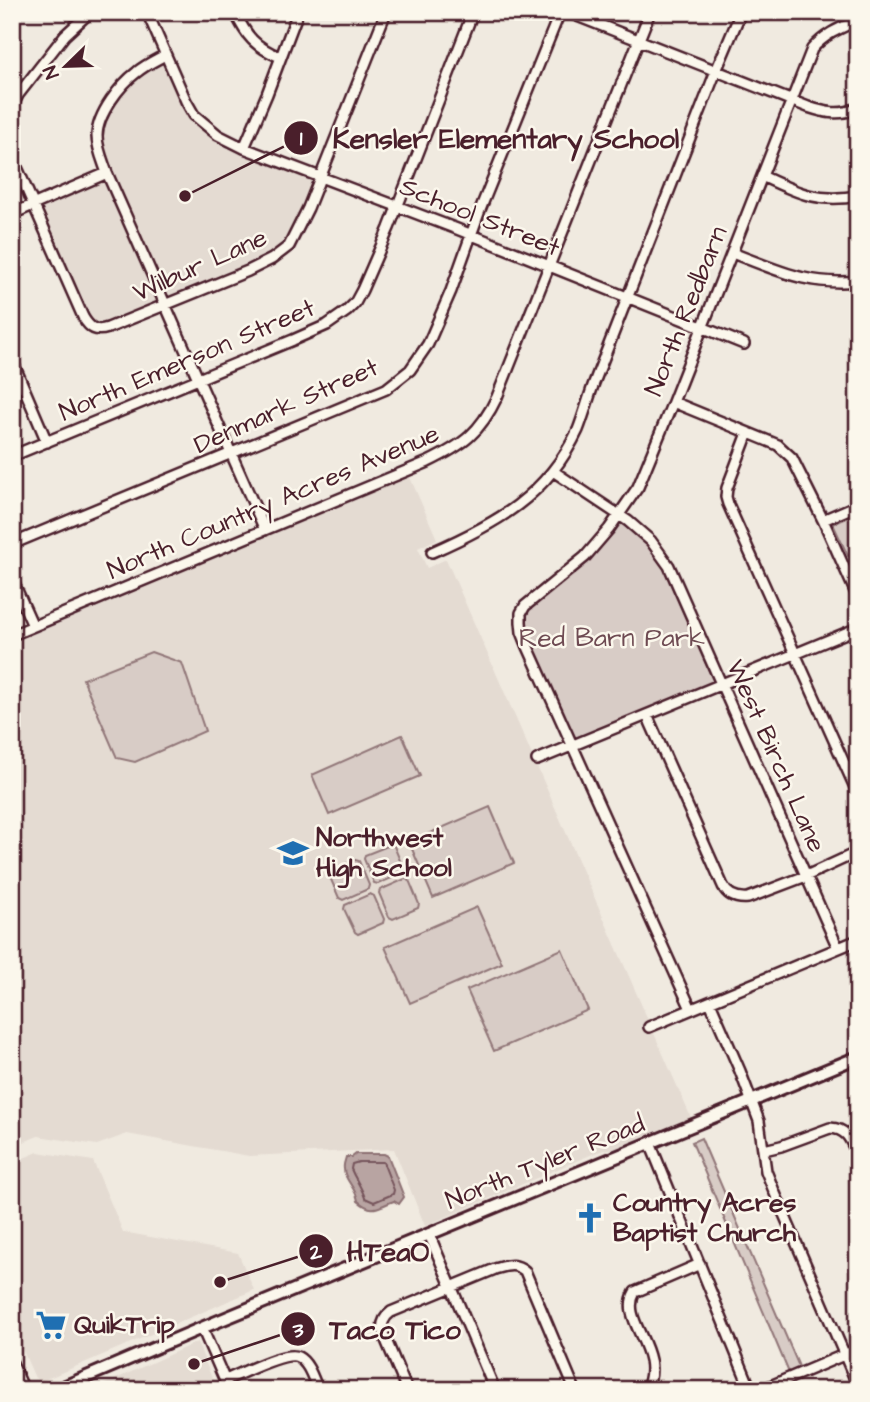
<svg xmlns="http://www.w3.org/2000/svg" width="870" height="1402" viewBox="0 0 870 1402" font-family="'Architects Daughter',sans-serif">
<rect width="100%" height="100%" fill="#f0eae0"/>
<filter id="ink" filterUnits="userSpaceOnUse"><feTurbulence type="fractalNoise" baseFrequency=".0143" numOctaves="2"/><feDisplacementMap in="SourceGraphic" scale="14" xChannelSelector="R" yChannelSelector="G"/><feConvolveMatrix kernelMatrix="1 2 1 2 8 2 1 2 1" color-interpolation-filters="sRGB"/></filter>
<g filter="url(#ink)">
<path fill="#e4dbd2" d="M160 64 164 65 167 71 183 106 192 118 210 135 226 143 310 178 314 183 291 235 282 247 274 253 250 265 108 325 99 326 88 317 39 206 111 175 103 148 101 130 104 117 136 78 145 71Z
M409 475 437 539 418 548 427 568 446 559 692 1120 625 1147 604 1150 595 1153 425 1226 394 1149 249 1156 127 1134 97 1145 38 1136 12 1147V640Z
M38 1152 93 1161 123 1232 238 1253 254 1290 42 1381 35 1378 12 1326V1163Z
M197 1342 217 1390H92L98 1387Z"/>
<path fill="#d8ccc6" stroke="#917678" stroke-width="2" d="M858 513V552L848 556 833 524Z
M621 523 646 543 663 566 714 682 575 740 524 626 530 604 582 565Z
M151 652 182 663 205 731 135 762 117 758 83 679Z
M402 735 420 776 329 815 312 775Z
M490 807 514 863 433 898 409 842Z
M390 845 394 846 404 870 403 873 378 884 374 883 364 859 365 855Z
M355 860 359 861 369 885 368 889 343 900 339 898 329 875 330 871Z
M405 879 409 880 419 904 418 908 393 919 389 917 379 893 380 890Z
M370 894 374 896 384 919 383 923 358 934 355 932 344 909 345 905Z
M477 907 502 963 410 1003 385 947Z
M562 949 588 1010 494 1051 467 990Z
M701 1138 800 1369 789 1373 692 1142Z"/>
<path fill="#b8a4a2" stroke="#8c6f72" stroke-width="2" d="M356 1154H384L388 1156 404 1197 399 1204 394 1201C377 1207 373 1214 358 1201 356 1187 344 1180 344 1169 343 1165 345 1161 346 1157H352Z"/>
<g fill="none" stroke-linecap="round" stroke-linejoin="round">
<path stroke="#76545b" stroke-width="2" d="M359 1162H383L394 1190 393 1194 374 1202 365 1198C361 1186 356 1181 351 1169L352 1164Z"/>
<g stroke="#4a1f2b" stroke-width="14">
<path id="minor" d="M147 12 186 101 194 115 218 135 244 148 457 229 744 344
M235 12C246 36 255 47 280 57
M567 12 808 107C826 113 840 116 858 108
M165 55C156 60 145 65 137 72 121 84 97 114 97 136 97 148 103 161 107 173L265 530
M12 107 18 95 65 35 90 12
M244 148 267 94 298 12
M12 156 83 317C90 329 96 332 108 328L248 271 272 259 289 246 308 208 386 12
M762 176C798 193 817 203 858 196
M12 214 107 173
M732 253C778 270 806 286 858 281
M12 360 47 442
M673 402 778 445 792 458 823 520 858 598
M748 433 727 488 726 497 728 504 858 794
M12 456 293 340 327 325 347 311 355 303 362 290 389 228 473 12
M553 471 628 521 651 541 669 566 838 948
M823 520 858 505
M12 544 386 389 410 370 428 344 451 291 480 210 560 12
M432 552C496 524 547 496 578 430 584 415 588 399 594 383L716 71 741 12
M12 579 33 626
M12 635 428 462C463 445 480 433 497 397L650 12
M647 715 723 886C728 896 737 899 748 898L806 876 858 852
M537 760 858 628
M710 1002 740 1071 759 1121 766 1171 774 1191 858 1386
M691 1009 528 647 522 632 521 622V613L525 606 585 557 609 529 638 487 673 402 812 49C825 34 840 28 858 20
M649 1027 858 940
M650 1143 751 1390
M764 1150 781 1146 830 1128C849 1129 851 1142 858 1156
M429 1234 495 1390
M202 1328 229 1390
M12 1363 24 1390
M225 1380C239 1375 286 1350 298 1357 309 1363 313 1379 318 1390
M407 1390 383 1333C381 1324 383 1318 391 1312L495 1269C506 1266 515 1262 525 1271L575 1390
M646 1390C666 1350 618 1321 635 1292L700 1264
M761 1390 858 1349"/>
</g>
<g stroke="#4a1f2b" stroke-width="16">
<path id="major" d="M56 1390 204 1327 858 1057"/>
</g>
<use href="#minor" stroke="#fbf7ec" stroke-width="9"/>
<use href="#major" stroke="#fbf7ec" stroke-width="10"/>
</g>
</g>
<defs>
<g id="school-bare" transform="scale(2.415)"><path d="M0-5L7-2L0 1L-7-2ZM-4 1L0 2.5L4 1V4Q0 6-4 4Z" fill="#1f6fb2" stroke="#fbf7ec" stroke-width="2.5" paint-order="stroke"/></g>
<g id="church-bare" transform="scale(2.415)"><path d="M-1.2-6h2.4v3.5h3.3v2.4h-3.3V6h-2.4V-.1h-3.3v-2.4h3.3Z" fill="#1f6fb2" stroke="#fbf7ec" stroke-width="2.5" paint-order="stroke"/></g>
<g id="supermarket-bare" transform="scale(2.415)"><path d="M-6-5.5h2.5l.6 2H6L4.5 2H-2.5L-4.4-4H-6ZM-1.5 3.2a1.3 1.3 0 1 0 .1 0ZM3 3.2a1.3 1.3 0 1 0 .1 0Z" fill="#1f6fb2" stroke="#fbf7ec" stroke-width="2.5" paint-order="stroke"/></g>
</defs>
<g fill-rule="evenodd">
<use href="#school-bare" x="293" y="853"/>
<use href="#church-bare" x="590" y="1218"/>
<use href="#supermarket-bare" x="51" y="1325"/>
</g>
<g text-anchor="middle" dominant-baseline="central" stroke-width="5" stroke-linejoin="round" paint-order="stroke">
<g font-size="26" fill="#4a1f2b" stroke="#fbf7ec">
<text transform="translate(480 217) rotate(22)">School Street</text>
<text transform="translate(200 265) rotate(-24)">Wilbur Lane</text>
<text transform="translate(686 311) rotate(-68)">North Redbarn</text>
<text transform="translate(187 360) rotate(-23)">North Emerson Street</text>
<text transform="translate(286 406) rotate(-24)">Denmark Street</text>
<text transform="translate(273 502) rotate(-23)">North Country Acres Avenue</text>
<text transform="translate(776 756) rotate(66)">West Birch Lane</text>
<text transform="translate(545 1162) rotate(-22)">North Tyler Road</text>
</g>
<g font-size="26" fill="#6e4a52" stroke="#fbf7ec">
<text x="612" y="638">Red Barn Park</text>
</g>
<g font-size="26" font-weight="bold" fill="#4a1f2b" stroke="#fbf7ec" text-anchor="start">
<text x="316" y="838">Northwest<tspan x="316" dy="30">High School</tspan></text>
<text x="613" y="1203">Country Acres<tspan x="613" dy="30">Baptist Church</tspan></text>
<text x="74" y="1325">QuikTrip</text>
</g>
</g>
<path fill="none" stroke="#4a1f2b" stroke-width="2.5" d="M185 196L301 138M220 1282L316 1251M194 1364L298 1329"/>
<g fill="#4a1f2b" stroke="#fbf7ec" stroke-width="2.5">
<circle cx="185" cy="196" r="7"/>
<circle cx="220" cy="1282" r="7"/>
<circle cx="194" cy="1364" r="7"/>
<circle cx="301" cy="138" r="18"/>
<circle cx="316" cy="1251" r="18"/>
<circle cx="298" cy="1329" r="18"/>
</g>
<g font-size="21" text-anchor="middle" font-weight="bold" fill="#fff">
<text x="301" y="145">1</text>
<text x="316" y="1259">2</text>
<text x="298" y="1337">3</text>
</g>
<g font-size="28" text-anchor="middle" font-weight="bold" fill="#4a1f2b" stroke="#fbf7ec" stroke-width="5" stroke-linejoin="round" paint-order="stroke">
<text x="506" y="148">Kensler Elementary School</text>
<text x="388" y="1261">HTeaO</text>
<text x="395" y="1339">Taco Tico</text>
</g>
<rect width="870" height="1402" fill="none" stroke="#fbf7ec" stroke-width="42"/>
<rect x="21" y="21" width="828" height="1360" fill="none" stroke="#4a1f2b" stroke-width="2.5" filter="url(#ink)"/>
<g transform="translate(66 66) rotate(247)" stroke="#fbf7ec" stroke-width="5" paint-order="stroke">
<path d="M0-5L12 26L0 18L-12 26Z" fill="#4a1f2b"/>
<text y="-10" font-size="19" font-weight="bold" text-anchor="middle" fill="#4a1f2b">N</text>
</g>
</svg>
